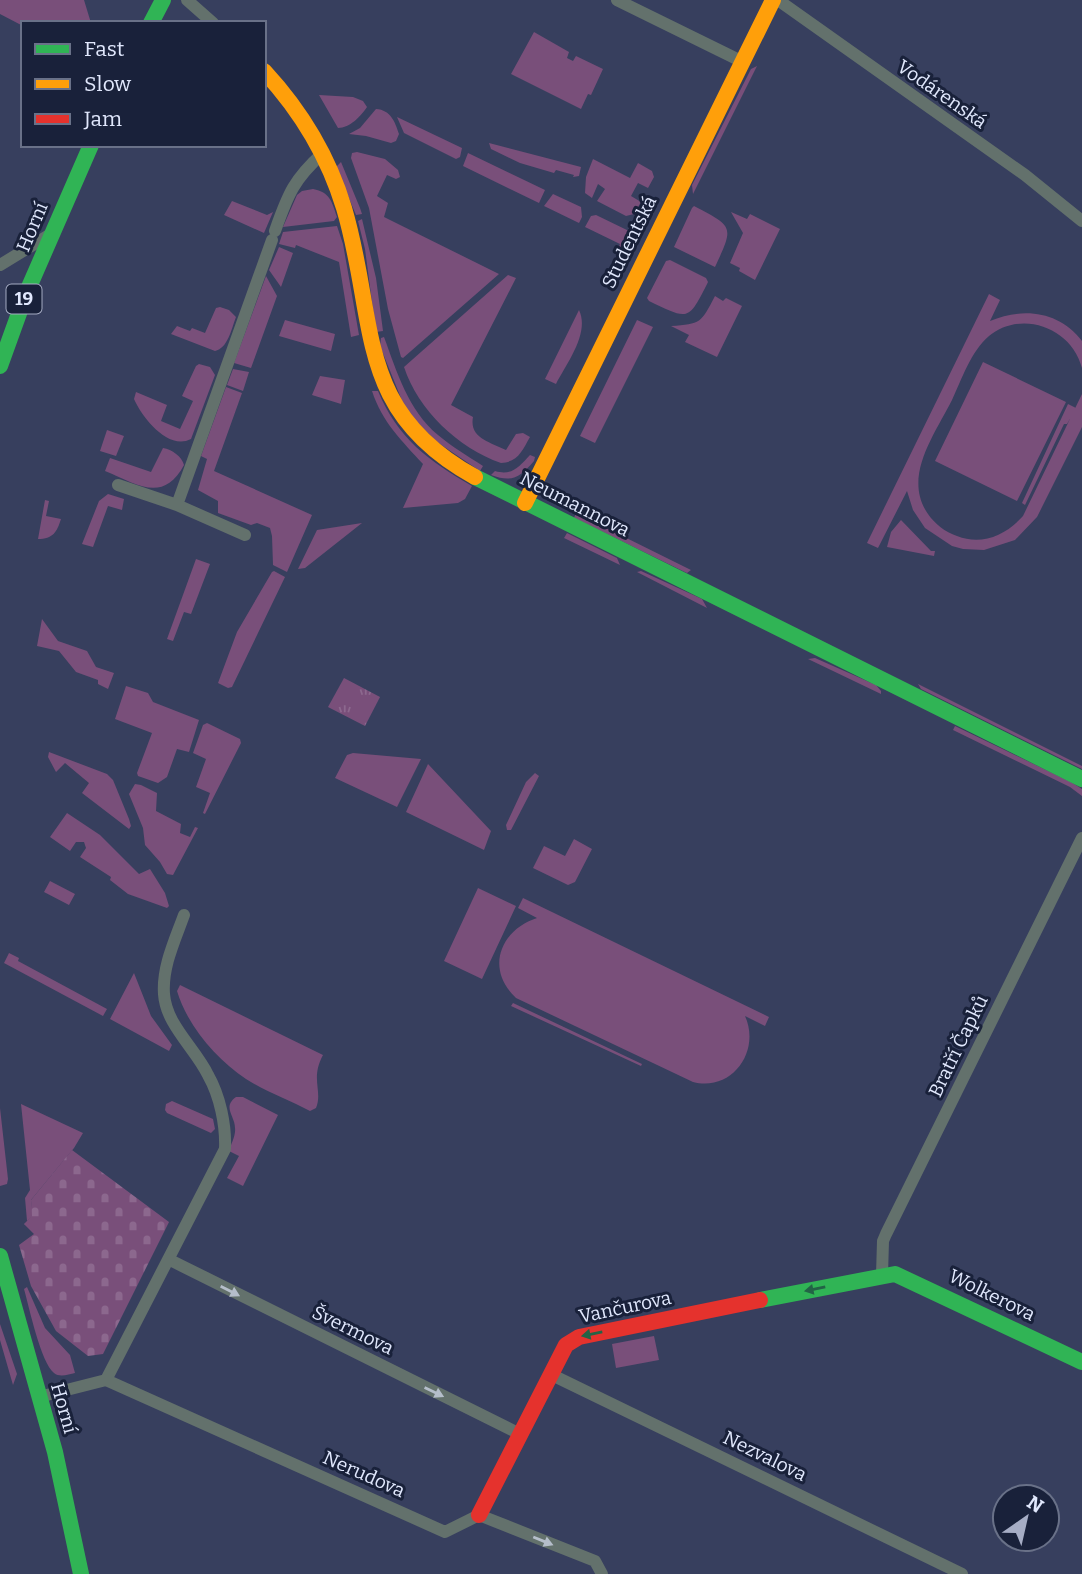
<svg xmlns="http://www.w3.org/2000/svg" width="1082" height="1574" viewBox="0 0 1082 1574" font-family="Bitter,serif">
<defs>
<pattern id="cemetery-stones" width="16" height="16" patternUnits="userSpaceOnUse" patternTransform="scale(1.75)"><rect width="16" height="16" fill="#794f7a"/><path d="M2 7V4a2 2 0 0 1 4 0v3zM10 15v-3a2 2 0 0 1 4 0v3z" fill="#8c688e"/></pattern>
<pattern id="park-tufts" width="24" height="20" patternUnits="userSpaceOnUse" patternTransform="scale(1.75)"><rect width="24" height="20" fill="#794f7a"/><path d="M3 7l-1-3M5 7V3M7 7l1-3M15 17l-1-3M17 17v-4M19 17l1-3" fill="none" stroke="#8c688e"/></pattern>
</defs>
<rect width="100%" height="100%" fill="#373f5e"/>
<path fill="#794f7a" d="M0 0H84L91 23H23V26L0 14Z
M534 32 569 52 567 58 573 61 576 56 603 69 591 95 588 94 581 109 511 74Z
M757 66 693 194 692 185 751 69Z
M319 95 353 97 363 101 367 107C361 116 350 128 338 128Z
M376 109C391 110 395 122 399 134L396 141 391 143 366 136 349 134 360 128Z
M397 117 462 148 460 157 456 159 404 133Z
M489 143 581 167 579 176 573 177 574 175 556 170 554 173 520 163 491 149Z
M357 152 385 159 398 170 400 177 396 179 387 175 377 196 388 203 384 217 499 274 403 358 401 357 388 309 369 208 351 158 352 153Z
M468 153 545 190 539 203 463 166Z
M593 159 630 178 638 163 652 171 654 177 648 188 638 183 631 196 641 202 634 214 626 216 597 201 605 189 598 184 592 198 585 193 586 177Z
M341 162 360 208 362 214 356 215 336 167Z
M313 189C330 192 332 202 337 217L334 221 283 227 297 195 302 191Z
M553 194 581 207 582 217 579 223 544 206Z
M232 201 267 215 273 212 264 233 224 215Z
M694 206C734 227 734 226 715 267L674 247 692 208Z
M731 212 747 219 750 214 780 229 755 280 739 271 740 268 730 263 743 233Z
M596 215 629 231 628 242 620 255H616L620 244 585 227 591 216Z
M362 219 376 278 383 331 376 332 365 249 358 221Z
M337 226 343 244 359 335 351 337 339 262 296 245 295 248 279 244 283 232Z
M279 247 293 253 281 287 269 270Z
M670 260 706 278 708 282C688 322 689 320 649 301L647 298 666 261Z
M508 275 516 278 451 405 473 417C469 438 490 442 506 450L516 434 523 433 530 437C522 451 518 462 501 463 458 448 418 410 404 367Z
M266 276 277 296 251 368 234 363Z
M989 294 1000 300 990 321C1023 307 1059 311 1082 341V368C1072 328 1022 309 989 336 971 351 962 379 952 400 935 434 902 477 928 514 935 524 945 532 957 536 982 546 1006 535 1023 516L1082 394V427L1037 517 1015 540 984 550 963 549 952 546 925 528 913 510 907 491 878 548 867 543Z
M715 296 723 301 726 298 742 306 717 357 685 342 689 335 671 326C701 324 701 323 715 296Z
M220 307 229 310 236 317C231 330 228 348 215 351L171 334 177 326 190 331 192 328 205 333 216 308Z
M579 310C590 333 567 363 556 384L545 379Z
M285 320 335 334 331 351 279 336Z
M637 320 653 327 595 443 580 436Z
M384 337C397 372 408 410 438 435 452 447 468 456 483 466L480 471 437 442 412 417 405 408 380 346 381 338Z
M983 362 1066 402 1017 501 935 461Z
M199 364 210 367 215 375 191 439C168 451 142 417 134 399L136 392 167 405 161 421 180 429 193 401 182 396 196 366Z
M233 369 249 372 243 391 227 385Z
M320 376 345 380 341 404 312 395Z
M226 387 242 393 214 471 312 515 287 572 273 565 272 536 270 528 257 523 251 525 218 513V501L198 490 207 459 201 456Z
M378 391C398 439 429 461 472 486L465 499 458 503 403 508 423 464C402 441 382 422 372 391Z
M1068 404 1076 408 1067 424H1064L1025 505 1022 503Z
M107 430 124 436 116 456 100 451Z
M163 448C172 449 182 457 184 465 163 504 137 484 105 471L110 458 151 472Z
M530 455 535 457 534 461C520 477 513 483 491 475L495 471C512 476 519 467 530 455Z
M108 494 124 499 122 510 108 506 93 547 82 544 99 501Z
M45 500 49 501 46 516 61 519C57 532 53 539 38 539Z
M576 513 691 570 687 573 574 518Z
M901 520 931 551H935L934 556 887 547 891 532Z
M362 523 305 568 298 569 317 530Z
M567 533 617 558 620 565 564 538Z
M196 559 210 564 191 614 184 612 173 641 167 639Z
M274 571 285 577 232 687 228 688 218 683 237 632 272 572Z
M641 571 702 599 707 608 637 572Z
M42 619 58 641 87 651 96 667 114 673 108 689 98 684V680L76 672 59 651 37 646Z
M815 658 876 685 881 691V694L808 659Z
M918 684 1082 766V769L921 689Z
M126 686 148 693 153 702 199 720 189 752 177 749 167 777 158 783 138 776 137 773 152 733 115 719Z
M207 723 240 739 241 743 205 814 203 813 210 793 196 787 206 759 193 753 203 725Z
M955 726 1071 782 1082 789V796L1070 787 953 730Z
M49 752 107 774 113 780 129 819 131 826 129 829 82 793 89 783 65 763 56 772 48 757Z
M353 753 421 759 397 807 335 778 347 755Z
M428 764 491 831 484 850 406 812Z
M535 773 539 776 511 830H507L506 825 526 782Z
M135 784 141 785 157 793 156 811 181 824 180 833 190 837 195 827 198 828 173 875 167 874 160 862 145 845 143 828 129 794Z
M67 813 100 835 139 874 150 869 165 893 169 906 167 908 128 894 110 880 111 877 80 857 86 848 84 842H76L70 851 50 837Z
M574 839 592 849 575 882 568 885 533 868 544 846 565 856Z
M50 881 75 894 69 905 44 892Z
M478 888 516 906 482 979 444 961Z
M523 898 769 1017 765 1026 745 1016C761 1051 732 1092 693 1082L516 998C485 969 500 930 537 918L518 908Z
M9 953 19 958 18 961 107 1009 103 1016 4 963Z
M134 973 151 1016 172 1045 169 1051 110 1019Z
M180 985 323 1055C310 1079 323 1091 316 1108L310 1111C289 1100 266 1092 246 1079 216 1059 187 1025 177 991Z
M513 1003 642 1064 641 1066 511 1006Z
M236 1097H243L278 1115 243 1186 227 1178 239 1156 229 1151C231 1144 236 1135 235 1128 235 1116 222 1107 236 1097Z
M172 1101 213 1119 215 1129 211 1133 167 1113 165 1110 166 1104Z
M21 1104 83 1133 74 1148 31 1200 33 1216 27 1221 25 1198 30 1190Z
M0 1108 8 1179 7 1184 0 1186Z
M27 1287 45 1328 70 1355 75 1373C69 1374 60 1378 54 1373 41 1363 29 1307 24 1289Z
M0 1324 17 1374 13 1385 0 1340Z
M654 1336 659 1360 616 1368 612 1344Z"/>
<path fill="url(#cemetery-stones)" d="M72 1150 169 1222 103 1354 88 1356 56 1331 31 1286 19 1245 34 1234 24 1224 32 1216 31 1200Z"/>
<path fill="url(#park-tufts)" d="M344 678 380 697 365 726 328 707Z"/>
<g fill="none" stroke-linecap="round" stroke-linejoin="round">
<path stroke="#63716c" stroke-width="12" d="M187 0 213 23
M617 0 741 61
M778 0 1025 175 1082 221
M275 231C288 194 294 179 323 153
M0 265 51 234
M118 485 177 505 245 535
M177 505 272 240
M170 1260 520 1434
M882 1275 883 1241 886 1234 1082 838
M550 1374 962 1574
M106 1380 445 1532 479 1515 595 1561 602 1574
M106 1380 225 1149C226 1125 220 1096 208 1075 195 1048 166 1025 164 994 162 967 175 940 184 915
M39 1397 106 1380"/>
<path stroke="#30b455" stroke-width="16" d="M151 23 163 0
M0 366 26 294 91 145
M475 477 1082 779
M0 1256 55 1452 81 1574
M760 1300 895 1274 1082 1362"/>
<path stroke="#ff9f0a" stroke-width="16" d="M264 71C301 111 328 155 344 208 378 322 353 410 475 477
M525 503 773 0"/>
<path stroke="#e5322d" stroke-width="16" d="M479 1515 566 1345 579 1337 760 1300"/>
</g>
<defs><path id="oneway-solid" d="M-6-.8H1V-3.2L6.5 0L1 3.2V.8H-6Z" transform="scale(1.75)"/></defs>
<g fill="#236346">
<use href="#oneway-solid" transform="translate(815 1289) rotate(168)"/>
<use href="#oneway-solid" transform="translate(592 1334) rotate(169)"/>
</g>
<g fill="#b5beca">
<use href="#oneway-solid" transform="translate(230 1291) rotate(27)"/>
<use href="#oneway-solid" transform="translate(434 1392) rotate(26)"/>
<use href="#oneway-solid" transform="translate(543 1541) rotate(22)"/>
</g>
<g text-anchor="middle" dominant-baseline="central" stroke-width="6" stroke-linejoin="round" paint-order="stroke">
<rect fill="#19213a" stroke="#a5acc2" stroke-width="2" x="6.5" y="284.5" width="35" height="29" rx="5"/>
<g font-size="18" font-weight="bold" fill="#e1e8fd">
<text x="24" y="299">19</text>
</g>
<g font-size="19" fill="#e1e8fd" stroke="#19213a">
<text transform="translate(942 94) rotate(35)">Vodárenská</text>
<text transform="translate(32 227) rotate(-67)">Horní</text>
<text transform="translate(629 242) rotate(-64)">Studentská</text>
<text transform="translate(575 504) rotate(27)">Neumannova</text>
<text transform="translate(958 1046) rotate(-64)">Bratří Čapků</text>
<text transform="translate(992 1295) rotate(26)">Wolkerova</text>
<text transform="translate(625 1307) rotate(-12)">Vančurova</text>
<text transform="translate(353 1330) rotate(26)">Švermova</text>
<text transform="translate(64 1408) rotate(74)">Horní</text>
<text transform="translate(765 1456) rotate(26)">Nezvalova</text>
<text transform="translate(364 1474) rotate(24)">Nerudova</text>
</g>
</g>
<rect x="21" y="21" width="245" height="126" fill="#19213a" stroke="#697188" stroke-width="2"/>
<rect x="35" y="44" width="35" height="10" fill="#30b455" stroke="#697188" stroke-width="2"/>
<text x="84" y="56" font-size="21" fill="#e1e8fd">Fast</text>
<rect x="35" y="79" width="35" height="10" fill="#ff9f0a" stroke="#697188" stroke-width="2"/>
<text x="84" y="91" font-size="21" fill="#e1e8fd">Slow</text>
<rect x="35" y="114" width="35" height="10" fill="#e5322d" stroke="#697188" stroke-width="2"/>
<text x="84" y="126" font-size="21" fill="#e1e8fd">Jam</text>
<g transform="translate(1026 1518) rotate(34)"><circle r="33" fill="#19213a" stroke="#697188" stroke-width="2"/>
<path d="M0-5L12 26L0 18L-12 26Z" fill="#a6adc5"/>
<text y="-10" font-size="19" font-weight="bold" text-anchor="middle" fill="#e1e8fd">N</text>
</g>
</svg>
